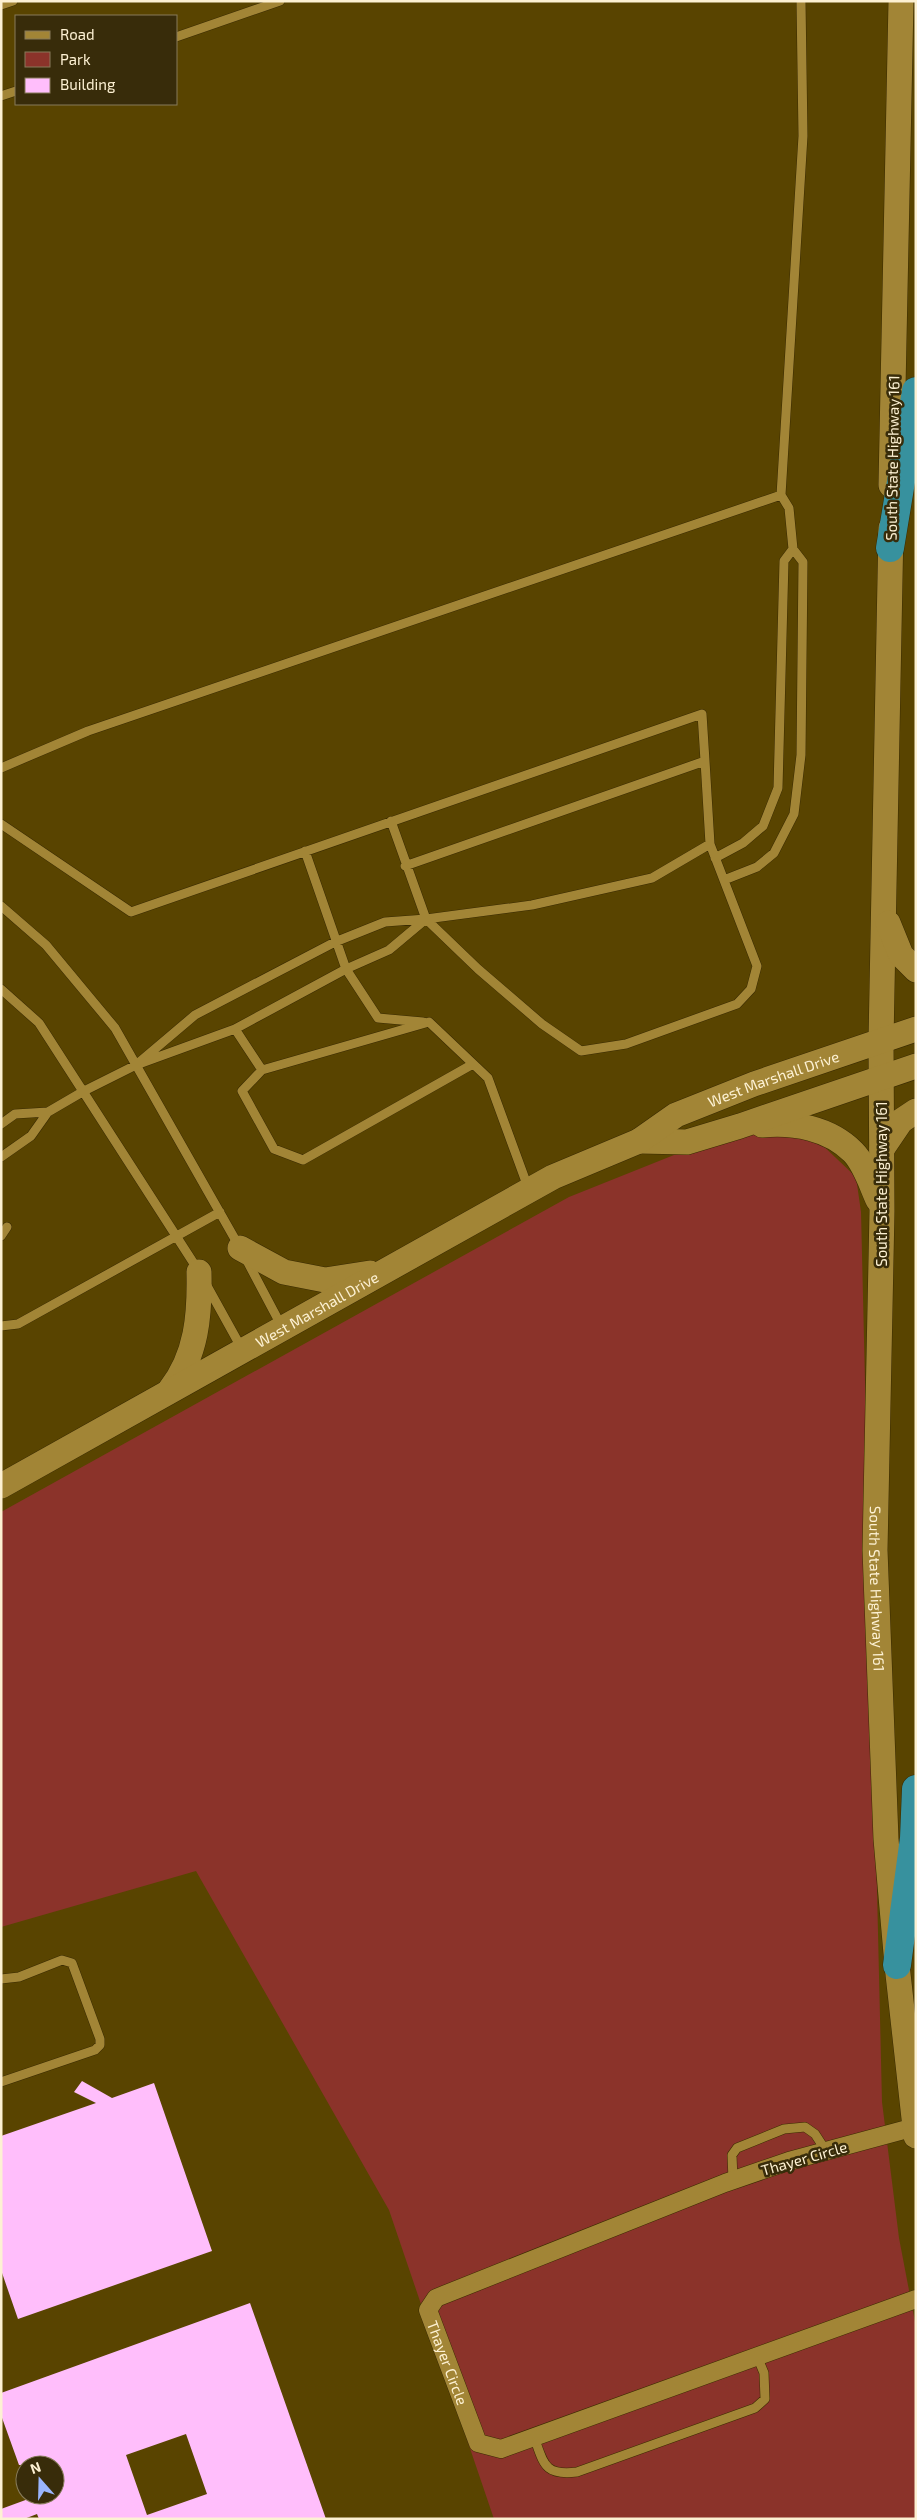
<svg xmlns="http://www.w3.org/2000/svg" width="917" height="2520" viewBox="0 0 917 2520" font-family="'Exo 2',sans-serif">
<rect width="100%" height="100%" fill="#594400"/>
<path fill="#8b332a" d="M767 1131 817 1140 856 1177 861 1212 882 2102 899 2238 916 2327V2519H494L389 2210 196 1871 1 1927V1512L569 1197 674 1155Z"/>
<path fill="#ffbefb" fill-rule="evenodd" d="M82 2081 112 2098 154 2083 212 2251 18 2319 1 2270V2136L96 2103 74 2092Z
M250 2303 326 2519H39L37 2514 24 2519H1V2509L31 2498 30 2495H55V2465H19L1 2415V2393ZM186 2434 207 2494 147 2515 126 2455Z"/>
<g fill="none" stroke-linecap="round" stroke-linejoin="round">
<g stroke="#3a2b00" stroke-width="10">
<path id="service" d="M1 5 13 1
M176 37 280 1
M1 96 16 91
M1 768 88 731 781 495 803 136 801 1
M391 821 426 919 478 969 542 1024 581 1051 626 1044 737 1004 751 989 757 966 710 844
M1 824 131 912 702 714 705 761
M305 851 346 969 378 1018 423 1022
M715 858 743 843 763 826 778 788 784 561 793 549
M724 880 757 867 774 853 794 814 801 755 803 562 793 549 789 508 781 495
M1 906 46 945 115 1028 240 1248
M1 989 39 1023 198 1270
M235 1029 262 1070
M473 1064 303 1160 274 1149 242 1091 262 1070 429 1022 488 1078 529 1190
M136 1065 195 1015 335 942 385 922 426 919 532 905 652 878 710 844 705 761 405 866
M1 1124 15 1114 48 1112
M1 1157 31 1136 48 1112 84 1091 136 1065 235 1029 346 969 389 950 426 919
M1 1236 7 1227
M246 1259 282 1327
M206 1284 242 1349
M1 1326 18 1324 220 1212
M1 1979 19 1977 62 1960 72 1963 100 2039V2045L95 2050 1 2082
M733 2180 732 2155 737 2148 784 2129 805 2127 815 2134 826 2151
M534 2437C544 2464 544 2476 577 2472L755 2408 765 2399 764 2373 757 2356"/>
</g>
<g stroke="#3a2b00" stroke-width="19">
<g id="minor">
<path id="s1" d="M915 2127 789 2161 725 2183 436 2298 428 2310 478 2443 501 2449 916 2299"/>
</g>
</g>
<g stroke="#3a2b00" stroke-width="26">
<g id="secondary">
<path d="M891 485 901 1"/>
<path id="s2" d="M891 528 881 1041 882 1211 875 1550 886 1839 897 1965 916 2136"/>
<path d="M888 923 901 955 916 970"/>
<path d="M762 1125C794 1122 829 1128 853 1152 865 1164 871 1185 878 1200"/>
<path d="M639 1141 687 1142 740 1126 916 1066"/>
<path d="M882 1149 901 1121 916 1111"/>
<path d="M240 1248 284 1272 325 1280 370 1273"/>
<path d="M170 1390C197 1355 200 1315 199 1272"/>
<path id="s3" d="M1 1486 553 1177 639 1141 676 1115 754 1084 916 1029"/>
</g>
</g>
<g stroke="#3a2b00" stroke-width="29">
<path id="motorway" d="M890 548 916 391
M897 1965 914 1838 916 1789"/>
</g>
<use href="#service" stroke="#a28536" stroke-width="9"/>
<use href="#minor" stroke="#a28536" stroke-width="18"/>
<use href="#secondary" stroke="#a28536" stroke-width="25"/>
<use href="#motorway" stroke="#37919e" stroke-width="28"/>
</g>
<g text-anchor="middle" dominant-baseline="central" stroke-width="5" stroke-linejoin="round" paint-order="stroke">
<g font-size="15" fill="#fdf1d3" stroke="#382c0a">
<text transform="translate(892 458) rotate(-89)">South State Highway 161</text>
<text stroke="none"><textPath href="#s3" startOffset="875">West Marshall Drive</textPath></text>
<text transform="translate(881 1184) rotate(-90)">South State Highway 161</text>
<text stroke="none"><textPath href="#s3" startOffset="362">West Marshall Drive</textPath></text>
<text stroke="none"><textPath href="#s2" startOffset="1061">South State Highway 161</textPath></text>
<text transform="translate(804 2158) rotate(-16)">Thayer Circle</text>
<text stroke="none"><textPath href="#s1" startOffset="580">Thayer Circle</textPath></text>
</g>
</g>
<rect width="917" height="2520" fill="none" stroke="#fdf1d3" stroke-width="5"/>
<rect x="15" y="15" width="162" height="90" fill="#382c0a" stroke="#877b5a"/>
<rect x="25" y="31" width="25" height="8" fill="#a28536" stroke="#877b5a"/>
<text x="60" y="40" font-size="15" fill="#fdf1d3">Road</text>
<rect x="25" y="52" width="25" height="15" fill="#8b332a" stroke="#877b5a"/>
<text x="60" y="65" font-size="15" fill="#fdf1d3">Park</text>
<rect x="25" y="78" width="25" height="15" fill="#ffbefb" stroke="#877b5a"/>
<text x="60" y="90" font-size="15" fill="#fdf1d3">Building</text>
<g transform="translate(40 2480) rotate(340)"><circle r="24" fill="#382c0a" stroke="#877b5a"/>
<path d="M0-4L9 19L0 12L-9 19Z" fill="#9ab5fd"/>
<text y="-8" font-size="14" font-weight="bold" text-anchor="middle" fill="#fdf1d3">N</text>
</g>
</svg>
